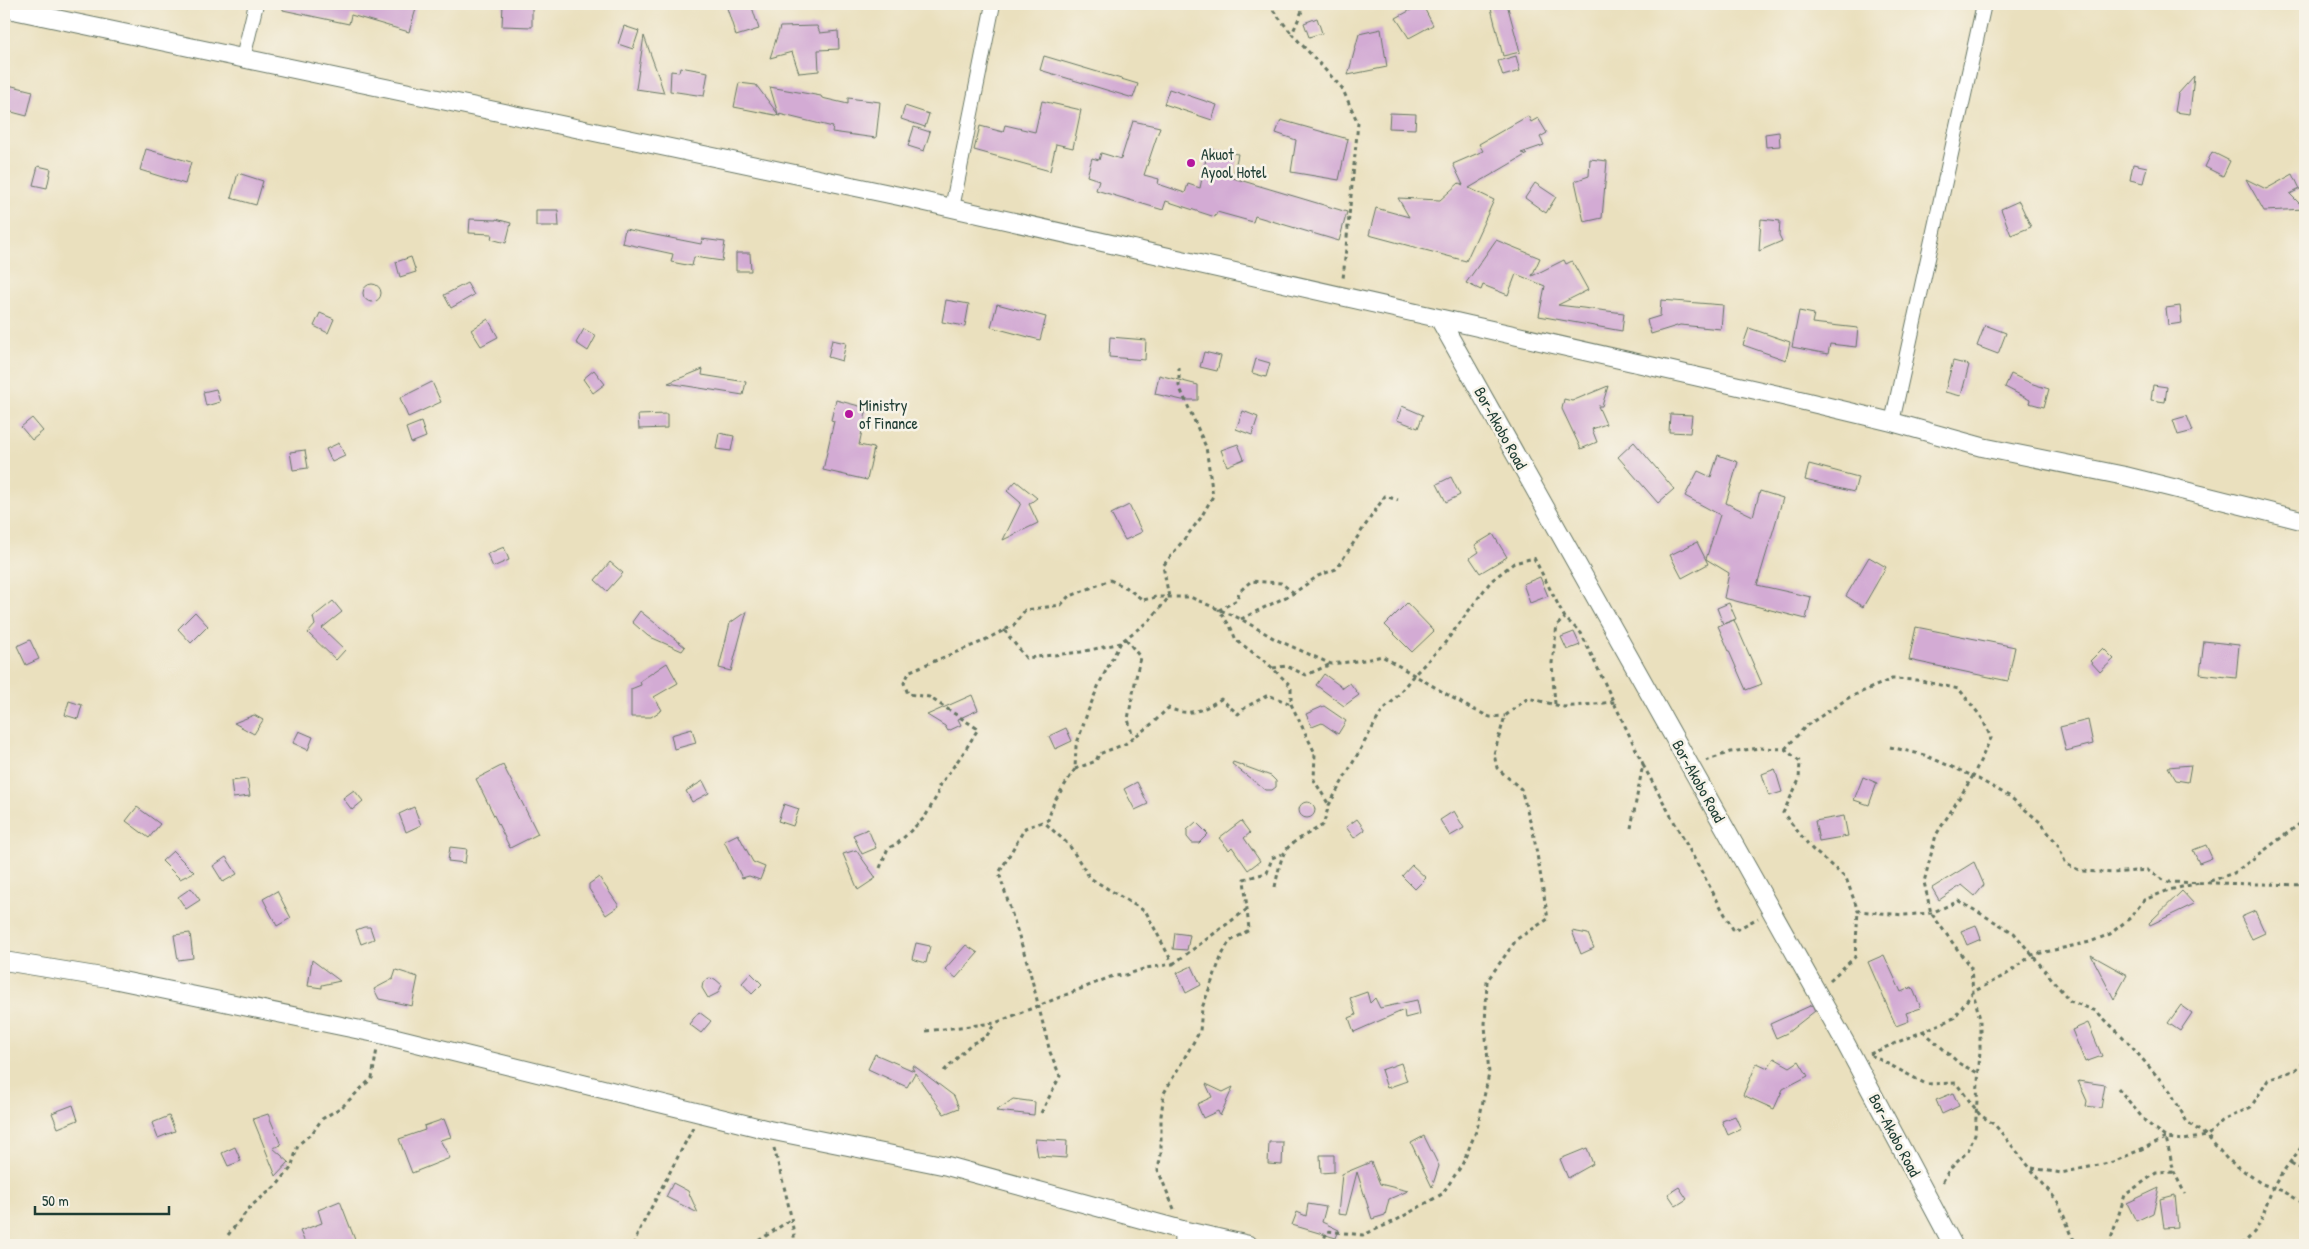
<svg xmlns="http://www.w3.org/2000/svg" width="2309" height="1249" viewBox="0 0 2309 1249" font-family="'Patrick Hand',sans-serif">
<rect width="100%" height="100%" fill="#f7f3e8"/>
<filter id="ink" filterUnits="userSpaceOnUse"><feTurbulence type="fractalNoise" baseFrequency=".02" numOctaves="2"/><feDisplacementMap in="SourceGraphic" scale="10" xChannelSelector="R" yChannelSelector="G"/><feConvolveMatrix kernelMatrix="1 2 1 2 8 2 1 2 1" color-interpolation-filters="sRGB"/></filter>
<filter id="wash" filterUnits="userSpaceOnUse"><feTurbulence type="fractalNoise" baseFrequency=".0096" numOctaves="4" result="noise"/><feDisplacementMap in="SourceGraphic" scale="20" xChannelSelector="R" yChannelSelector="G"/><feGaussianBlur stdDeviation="1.12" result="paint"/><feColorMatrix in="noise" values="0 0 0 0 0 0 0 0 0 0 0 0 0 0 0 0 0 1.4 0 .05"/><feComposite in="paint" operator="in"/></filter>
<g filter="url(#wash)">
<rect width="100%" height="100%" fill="#eae0be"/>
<g id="blocks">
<path fill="#d3abd4" d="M283 4H409L416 9 409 32 351 15 349 24 283 10Z
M503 4H532V27L502 26Z
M739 4H751L759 29 736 36 727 8Z
M1422 4 1433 25 1409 38 1396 18Z
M1490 4H1507L1520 52 1503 56Z
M1317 18 1322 33 1309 37 1304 23Z
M624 26 639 31 633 49 618 44Z
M817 26 820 33 838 31 839 49 818 50 819 71 799 73 792 52 770 58 780 27Z
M1381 29 1387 67 1348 75 1359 34Z
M644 36 657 72 664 93 636 89Z
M1044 56 1138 84 1133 98 1040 70Z
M1516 56 1520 71 1503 76 1498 61Z
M680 67 708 72 704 96 670 91 671 71 679 72Z
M2194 76 2190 114 2175 112 2178 94Z
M739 83 756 85 778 114 770 87 821 96 822 98 848 104V98L880 102 876 138 832 132 833 127 779 114 780 116 734 107Z
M4 84 33 91 27 116 4 110Z
M1169 89 1217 105 1212 120 1164 104Z
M1042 101 1081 110 1073 148 1056 144 1050 171 974 150 980 126 1003 132 1005 125 1035 132Z
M905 106 929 114 925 127 901 119Z
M1390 113 1416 114 1415 129 1389 128Z
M1528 116 1531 122 1538 118 1547 133 1540 137 1544 145 1521 153 1527 154 1469 188 1494 200 1466 261 1369 235 1376 208 1409 217 1398 198 1440 200 1459 183 1463 185 1453 164 1483 151 1479 144Z
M1281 120 1348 139 1339 180 1291 172 1296 140 1276 133Z
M1133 121 1160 127 1144 175 1159 179 1158 184 1185 193 1188 184 1200 188 1208 149 1238 154 1233 178 1347 212 1339 241 1255 216 1253 222 1217 212 1215 217 1166 201 1163 210 1096 190 1099 180 1087 176 1092 158 1099 160 1101 153 1121 159Z
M914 127 930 132 924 151 908 146Z
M1779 132 1780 146 1766 147 1765 134Z
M146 149 191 162 185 184 140 170Z
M2212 152 2230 161 2223 176 2205 167Z
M1590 159 1607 161 1602 218 1584 222 1575 181 1589 176Z
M2133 164 2147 167 2143 183 2130 180Z
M38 166 51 169 47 188 33 185Z
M238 173 263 181 256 205 231 198Z
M2293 174 2300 189 2290 194 2305 209 2264 211 2246 179 2266 189Z
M1535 183 1556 197 1546 213 1525 198Z
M2019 201 2031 227 2011 235 2001 209Z
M536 210H558L559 226H536Z
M470 219 496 220V219L511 223 506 243 491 239 492 234 469 233Z
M1761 219 1780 221 1779 235 1782 241 1759 251Z
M625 229 701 244 702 239 725 242 722 261 694 257 692 266 671 262 673 254 622 243Z
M1496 240 1540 258 1532 276 1564 260 1566 264 1572 261 1588 290 1558 305 1624 313 1622 331 1539 316 1545 286 1516 274 1508 295 1483 285 1481 290 1466 283Z
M736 253H750L751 271H736Z
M411 257 416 272 400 277 396 262Z
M467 283 474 295 451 308 444 295Z
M363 293a9 9 0 1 1 18 0a9 9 0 1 1-18 0Z
M946 300 969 304 965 326 942 322Z
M1661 300 1723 305 1721 329 1680 325 1651 334 1647 320 1660 316Z
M997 304 1046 317 1040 340 991 327Z
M2180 306 2182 323 2168 325 2166 308Z
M1799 311 1814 314 1812 323 1858 328 1856 347 1830 344 1828 354 1792 347Z
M320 313 334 319 328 333 314 326Z
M488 319 498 337 481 346 471 330Z
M1985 325 2006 333 1998 354 1977 346Z
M1749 328 1790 342 1786 360 1743 345Z
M584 329 596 336 588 351 576 343Z
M1110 337 1146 340 1145 360 1109 357Z
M832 340 846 343 842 361 828 357Z
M1204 352 1221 356 1217 371 1200 367Z
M1256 359 1270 363 1266 377 1252 373Z
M1953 361 1969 365 1961 396 1945 392Z
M703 369 702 375 746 382 743 395 668 383Z
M594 370 605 384 593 393 583 379Z
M2011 374 2033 384 2049 389 2044 407 2029 403 2030 400 2005 387Z
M1159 375 1198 385V400H1182L1155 394Z
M432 382 441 402 408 417 400 398Z
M2153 385 2167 387 2165 402 2151 400Z
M1608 386 1602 406H1598L1606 424 1592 429 1597 442 1581 449 1562 409 1564 399 1572 401Z
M216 389 220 402 206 406 203 392Z
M836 400 867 408 859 445 874 448 867 480 823 470 834 421 831 420Z
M1402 406 1423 415 1418 428 1397 420Z
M1243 411 1258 417 1252 435 1236 429Z
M667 414V428L639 429 638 415Z
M1670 414 1692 415 1690 433 1669 432Z
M2187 416 2193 431 2178 435 2173 420Z
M32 418 43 431 32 440 21 427Z
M421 422 426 437 411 443 406 428Z
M719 433 734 436 731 451 716 449Z
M1634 442 1674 489 1658 503 1618 457Z
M339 443 345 456 332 462 326 449Z
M1238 444 1244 459 1227 466 1221 450Z
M305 450 308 468 293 470 290 452Z
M1718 455 1738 462 1726 503 1753 516 1760 491 1783 498 1757 585 1811 597 1806 619 1724 598 1729 573 1706 559 1720 515 1685 496 1698 471 1711 477Z
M1809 464 1858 477 1854 492 1805 480Z
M1451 477 1460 495 1446 502 1437 484Z
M1016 481 1037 498 1029 504 1038 523 1003 540 1021 503 1007 491Z
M1129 505 1142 532 1125 540 1111 514Z
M1493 534 1507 557 1480 573 1470 558 1479 552 1475 545Z
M1697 542 1708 564 1682 578 1670 555Z
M504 547 509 560 493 567 487 554Z
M1869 557 1886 567 1863 607 1846 596Z
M610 562 623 573 607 591 595 580Z
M1540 577 1548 596 1530 603 1523 584Z
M333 601 342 612 322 628 345 650 336 660 308 633 315 625 313 617Z
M1407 603 1434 631 1412 652 1385 625Z
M1729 603 1736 619 1723 624 1717 608Z
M640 611 685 647 682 651 648 636 632 622Z
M747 611 731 671 719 668 730 623Z
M195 612 208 626 191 643 178 629Z
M1734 620 1762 684 1746 690 1718 626Z
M1916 627 2015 647 2008 681 1909 660Z
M1574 632 1580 645 1567 650 1561 637Z
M30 640 39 659 26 665 17 646Z
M2204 641 2239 645 2236 678 2200 674Z
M2103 648 2114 659 2100 672 2090 661Z
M667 663 678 683 654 697 662 710 651 717H631V689L641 685 640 681Z
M1324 674 1343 688 1350 683 1359 695 1344 706 1316 685Z
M972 695 978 710 958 719 961 725 948 731 945 726 927 715Z
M69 701 82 705 78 719 65 715Z
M1324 706 1346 721 1338 734 1322 723 1312 727 1306 714Z
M254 715 263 720 254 734 234 723Z
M2088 720 2093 744 2066 751 2060 727Z
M1066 728 1072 741 1055 749 1049 736Z
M692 729 696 743 674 749 671 735Z
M299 731 313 737 308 750 293 743Z
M1233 762 1271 776 1276 781V787L1272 790H1265L1232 764Z
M503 765 538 834 510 848 476 779Z
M2191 765 2188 782 2176 780 2168 767Z
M1775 769 1782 792 1769 796 1762 774Z
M1863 777 1877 783 1869 805 1854 800Z
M247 779 250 796 233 798 231 781Z
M703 781 709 793 692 802 686 791Z
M1137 782 1148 804 1135 810 1124 789Z
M354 790 363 801 352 810 343 798Z
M1299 810a8 8 0 1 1 16 0a8 8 0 1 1-16 0Z
M784 804 799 809 793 826 778 821Z
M137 807 160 824 149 838 126 821Z
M414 807 421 825 406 832 399 814Z
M1454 811 1464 828 1450 836 1440 820Z
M1844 816 1848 836 1819 841 1815 821Z
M1357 819 1365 830 1354 838 1346 827Z
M1241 821 1250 833 1244 838 1260 861 1248 870 1232 847 1229 850 1219 838Z
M1196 822 1208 834 1199 843H1192L1187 837V830Z
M868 829 876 848 862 854 853 835Z
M738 834 753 862 765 867 760 880 749 876 742 878 724 841Z
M2206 845 2212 858 2199 863 2193 850Z
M450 847 467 849 465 863 448 861Z
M856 850 876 878 858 890 843 854Z
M173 851 194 872 180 879 162 861Z
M226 857 237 874 223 882 213 866Z
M1974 862 1984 885 1975 896 1962 885 1939 900 1932 888Z
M1412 865 1426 878 1415 889 1402 876Z
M599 877 619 906 606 915 589 889V884Z
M191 888 200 900 186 909 178 897Z
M277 891 291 918 277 926 263 899Z
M2182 891 2194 904 2150 925 2149 923Z
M2255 911 2265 933 2252 939 2241 917Z
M1976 925 1981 939 1967 945 1961 931Z
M364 927H370L374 939 361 944 356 930Z
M1572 931 1588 934 1594 948 1581 954Z
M190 933 193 958 178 960 174 935Z
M1175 933 1190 935 1187 950 1173 949Z
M916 943 930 946 926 963 912 959Z
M966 945 978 953 956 978 945 969Z
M1884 955 1901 992 1912 987 1921 1008 1906 1013 1909 1021 1896 1026 1868 962Z
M2091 955 2127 975 2114 999Z
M312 960 340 981 322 985V988L308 986Z
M1192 966 1201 985 1186 993 1177 973Z
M396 970 418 977 412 1006 379 999 374 989 393 979Z
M751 973 762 984 752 994 742 983Z
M709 978 715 979 722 985 718 993 708 998 702 988 703 982Z
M1367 992 1370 1003 1375 998 1380 1008 1417 1000 1420 1014 1405 1018 1404 1010 1354 1032 1349 1018 1356 1015 1350 998Z
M1812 1005 1815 1011 1787 1033 1776 1038 1770 1024Z
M2181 1005 2192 1013 2180 1031 2168 1023Z
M699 1012 711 1021 701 1033 689 1024Z
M2088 1023 2102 1056 2085 1062 2072 1030Z
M875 1054 914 1071 912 1067 913 1065 954 1096 959 1108 944 1114 915 1073 907 1087 868 1069Z
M1774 1058 1790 1067 1799 1061 1808 1076 1783 1089 1774 1109 1743 1095 1757 1063 1768 1068Z
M1401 1063 1407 1081 1387 1088 1381 1070Z
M2078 1081 2105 1085 2101 1108 2086 1106 2087 1101Z
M1206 1084 1223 1092 1233 1087 1220 1116 1218 1111 1203 1118 1197 1104 1212 1097Z
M1953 1093 1959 1106 1942 1114 1936 1100Z
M1013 1099 1035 1102 1034 1115 996 1111Z
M73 1105 78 1120 58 1128 52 1113Z
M268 1114 281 1145 273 1148 289 1162 276 1176 253 1119Z
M169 1116 175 1131 158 1138 152 1123Z
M1735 1116 1741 1129 1728 1135 1722 1121Z
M444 1119 451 1137 440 1140 450 1158 412 1173 399 1139 425 1130 424 1126Z
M1424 1136 1439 1166 1432 1187 1411 1143Z
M1035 1139 1067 1141 1066 1158 1038 1156Z
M1269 1142H1283L1282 1165 1268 1164Z
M235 1147 241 1161 228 1166 222 1153Z
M1587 1148 1593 1164 1568 1178 1560 1159Z
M1320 1155H1334V1172L1321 1173Z
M1371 1162 1380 1184 1408 1191 1389 1199 1385 1215 1372 1219 1357 1172 1346 1215 1338 1214 1342 1174Z
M673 1183 688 1191 698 1213 666 1197Z
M1679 1187 1687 1199 1676 1206 1668 1194Z
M2159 1188 2153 1213 2136 1221 2127 1203Z
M2175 1195 2178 1227 2164 1228 2160 1199Z
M340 1201 357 1245H306L300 1231 322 1223 318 1210Z
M1308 1204 1326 1207 1322 1222 1339 1230 1336 1238 1292 1225 1297 1212 1306 1216Z"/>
</g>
</g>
<g filter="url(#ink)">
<use href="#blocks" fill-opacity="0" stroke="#667664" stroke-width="1"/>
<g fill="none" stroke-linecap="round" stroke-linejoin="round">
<g stroke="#667664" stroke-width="16">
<path id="minor" d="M243 58 256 4
M952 208 993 4
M1892 422 1984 4
M1181 1245 1182 1230"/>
</g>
<g stroke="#667664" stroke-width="20">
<path id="tertiary" d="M4 8 899 196 1787 397 1892 422 1982 447 2125 476 2305 521
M1440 320 1846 1044 1953 1245
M4 961 108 978 380 1034 769 1130 947 1166 1182 1230 1249 1245"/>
</g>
<path stroke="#667664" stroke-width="3" stroke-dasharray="4 4" stroke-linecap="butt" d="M1268 4 1292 34
M1305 4 1292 34 1342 88 1358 123 1343 279
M1294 593 1281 583 1251 581 1239 592 1237 600 1219 610 1231 628 1236 640 1267 663 1291 686V704L1315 753 1314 780 1329 805
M1241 619 1294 593 1318 576 1336 569 1385 496 1398 500
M1004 630 1026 658 1081 652 1121 643
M1126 639 1140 657 1128 719 1133 738
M1273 668 1286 666 1306 675 1331 664
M1555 704 1552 663 1557 625 1565 618
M1890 747 1924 755 1973 776 1936 835 1924 882 1931 913 1971 968 1973 992 1980 1019V1049L1975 1134 1968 1151 1949 1170 1941 1185
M1785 749 1806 726 1850 697 1892 679 1917 680 1959 689 1982 718 1991 738 1973 776 2009 796 2040 822 2058 845 2066 864 2081 871 2113 873 2147 870 2167 882 2305 885
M1706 761 1730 752 1759 748 1785 749 1800 762 1799 780 1783 813 1812 849 1846 878 1858 911 1904 915 1931 913 1959 901 2014 933 2070 1001 2096 1011 2125 1039 2170 1091 2187 1122 2207 1136 2227 1159 2262 1184 2283 1191 2303 1203 2305 1210
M1643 765 1734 931 1758 918
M1075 769 1096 761 1099 754 1125 744 1153 723 1168 708C1190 717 1201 711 1221 699L1238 714 1246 707 1268 695 1291 704
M880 868 888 848 897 844 925 817 938 794 937 789 964 752 978 729 929 697 908 694 904 683 910 671 979 643 1014 625 1025 610 1061 605 1068 597 1110 580 1127 588 1143 600 1156 597H1190L1241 619 1275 639 1331 664 1365 660 1382 656 1470 708 1490 717 1505 716
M2210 881 2234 873 2305 820
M1275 887C1284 842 1284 848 1323 825L1329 805 1382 711 1394 700 1413 676 1444 644 1491 581 1514 563 1534 558 1565 618 1581 633 1643 764 1631 828
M1173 964 1246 910
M1830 980 1855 957 1858 911
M926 1031 995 1023 1113 976 1126 975 1146 968 1173 964 1146 912 1090 878 1069 845 1044 822
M1923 1031 1960 1064 1978 1073
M1870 1054 1954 1018 1973 992 2007 974 2032 955 2090 942 2110 934 2130 918 2144 900 2169 890 2199 883
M1871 1055 1926 1084 1956 1083 1980 1115 1995 1125 2058 1202 2076 1245
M944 1071 971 1044 986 1037 995 1023
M2118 1088 2145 1121 2166 1138 2174 1172 2185 1194
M1041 1113 1060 1076 1050 1052 1029 968 999 873 1025 828 1048 820 1054 802 1075 769 1076 746 1088 711 1100 682 1121 642 1151 619 1169 597 1163 566 1200 519 1213 496 1206 447 1179 386V366
M774 1148C782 1180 792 1212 795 1245
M2291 1163 2305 1171
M2032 1168 2061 1173 2113 1162 2166 1138 2183 1140 2207 1136 2222 1121 2251 1107 2268 1080 2295 1070 2305 1062
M1174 1209 1158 1170 1161 1154V1116L1164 1093 1200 1031 1202 1008 1222 955 1229 942 1249 930 1244 879 1267 873 1272 858 1281 854
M228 1235 251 1206 277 1185 291 1168 298 1145 313 1132 322 1119 343 1106 372 1078 377 1049
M633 1245 639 1231 693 1128
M752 1245 790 1220
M1322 1245 1327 1231 1363 1235 1395 1221 1442 1194 1462 1165 1477 1129 1489 1074 1485 1025 1487 981 1517 939 1548 919 1533 831 1521 789 1497 768 1494 754 1505 716 1528 698 1564 707 1615 702
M2109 1245 2125 1195 2156 1173 2174 1172
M2241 1245C2265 1226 2262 1212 2273 1188 2281 1172 2295 1157 2305 1142
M2295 1245 2305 1239"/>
<use href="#minor" stroke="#fff" stroke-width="14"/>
<use href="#tertiary" stroke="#fff" stroke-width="18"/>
</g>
</g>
<g fill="#b5179e" stroke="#f7f3e8" stroke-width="2">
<circle cx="1191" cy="163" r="5"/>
<circle cx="849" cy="414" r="5"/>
</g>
<g text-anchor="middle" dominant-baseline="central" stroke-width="5" stroke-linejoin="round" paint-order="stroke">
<g font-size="16" fill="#1f3d34" stroke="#f7f3e8" text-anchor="start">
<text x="1201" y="154">Akuot<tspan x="1201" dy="18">Ayool Hotel</tspan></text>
<text x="859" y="405">Ministry<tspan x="859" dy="18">of Finance</tspan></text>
</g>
<g font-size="16" fill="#1f3d34" stroke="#f7f3e8">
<text transform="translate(1501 428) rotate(61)">Bor-Akobo Road</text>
<text transform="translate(1699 781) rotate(61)">Bor-Akobo Road</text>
<text transform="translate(1895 1135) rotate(62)">Bor-Akobo Road</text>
</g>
</g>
<rect width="2309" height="1249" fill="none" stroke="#f7f3e8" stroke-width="20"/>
<path d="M35 1206v8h134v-8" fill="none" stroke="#1f3d34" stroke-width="2.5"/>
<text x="42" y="1206" font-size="15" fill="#1f3d34" stroke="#f7f3e8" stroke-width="4" paint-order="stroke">50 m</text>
</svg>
